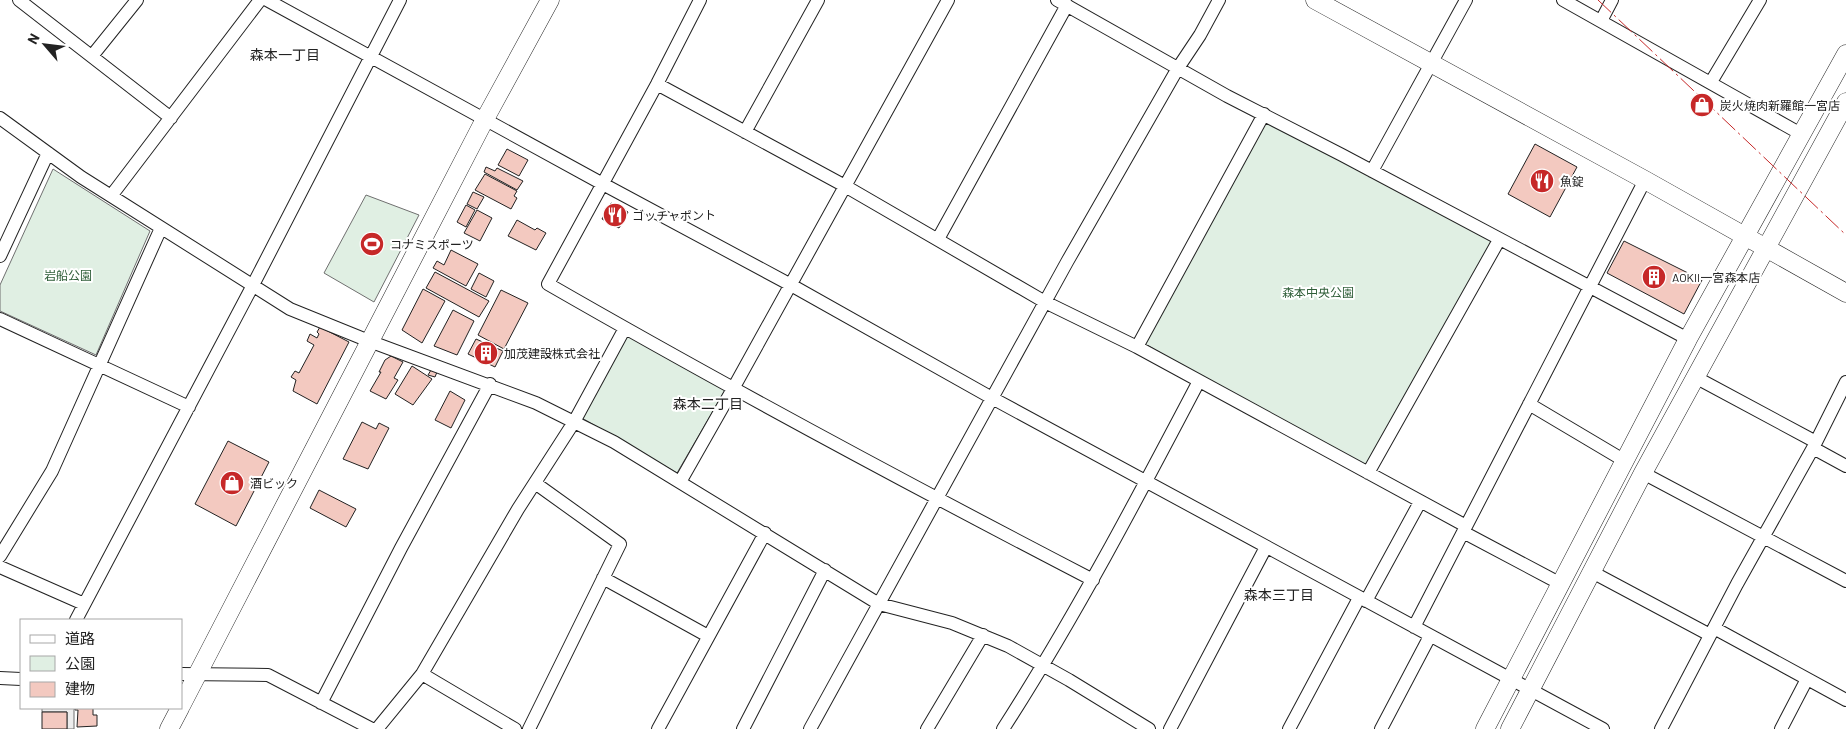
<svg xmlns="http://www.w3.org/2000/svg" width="1846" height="729" viewBox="0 0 1846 729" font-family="Barlow,'Noto Sans JP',sans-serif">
<rect width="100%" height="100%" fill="#fff"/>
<path fill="#e0efe3" stroke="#6f6f6f" d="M1264 114 1499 240 1368 473 1140 341Z
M53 169 150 231 96 355 0 311V285Z
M366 195 419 215 374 302 324 273Z
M627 335 727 387 677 473 582 418Z"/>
<path fill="#ededed" stroke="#6f6f6f" d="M42 708H74V729H67V712H42Z"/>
<path fill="#f3c9c0" stroke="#222" d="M1535 144 1577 167 1550 217 1508 194Z
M507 149 528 160 519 176 498 165Z
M486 167 495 171 497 168 523 181 517 190 484 172Z
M485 174 517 191 514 196 517 198 511 209 475 190Z
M473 192 484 197 477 209 467 204Z
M611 203 628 212 619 228 602 219Z
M466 205 475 210 466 227 457 222Z
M477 210 492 218 480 241 464 233Z
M517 220 535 230 537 228 546 233 536 250 508 236Z
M1624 241 1702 280 1684 314 1607 273Z
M451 250 478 264 466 286 433 268 437 261 444 265Z
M435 272 489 301 479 317 426 288Z
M479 273 494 281 486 297 471 289Z
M423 289 445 301 422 343 402 330Z
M501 290 528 303 504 349 478 335Z
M453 310 474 321 457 355 434 346Z
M320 327 349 342 317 404 293 391 296 380 291 377 295 371 299 373 314 345 307 341 310 334 317 338 319 334 317 332Z
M476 339 503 351 495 367 468 354Z
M391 356 403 362 394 378 398 380 386 399 370 391 381 372H379L385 360Z
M412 366 432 379 413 405 395 394Z
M431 370 437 372 435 377 428 375Z
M450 391 465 400 451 428 435 420Z
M362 422 376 429 379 423 389 428 368 469 343 459Z
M228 441 269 462 236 526 195 504Z
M319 490 356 509 346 527 310 508Z
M75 708H97H93V715H97V726L77 727 78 710H75Z
M42 712H67V729H42Z"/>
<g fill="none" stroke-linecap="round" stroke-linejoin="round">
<g stroke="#222" stroke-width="14">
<path id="street" d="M19 0 171 118
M267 0 601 183 791 285 992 398 1603 729
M700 0 657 84 548 284C727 387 910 485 1093 580
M1057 0 1227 96 1342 155 1688 339
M1563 0 1801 134
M1601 21 1612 0
M92 56 137 0
M1711 82 1760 0
M657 84 845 186 1045 302 1137 347 1466 526
M0 118 81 177 290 309 369 341 536 403 614 442 879 604 952 623 1008 646 1069 680 1149 729
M745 132 818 0
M1372 171 1466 0
M111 196 260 0
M938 239 1067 5
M0 256 48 153
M0 319 189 407
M1137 347 1264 114
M1695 377 1816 442
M1529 404 1625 461
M1813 448 1846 466
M1368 473 1499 240
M1643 473 1846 581
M680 482 734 387 948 0
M1463 532 1561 584
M0 556 52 471 161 228
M0 567 84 604
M1592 572 1710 635
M603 578 708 636
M1366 601 1420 502
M76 620 253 285 400 0
M1414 627 1645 180
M1714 628 1846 700
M181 674 268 675 372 729
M422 674 515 729
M0 678 21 679
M321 703 401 548 490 384
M377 729 422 674 518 509 574 422 625 328
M529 729 620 544 535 483
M658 729 765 533
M743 729 825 570
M810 729 1067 262 1178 68 1200 35 1219 0
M927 729 983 635
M1003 729C1075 617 1137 499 1199 381
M1170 729 1266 547
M1289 729 1359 598
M1381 729 1430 636
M1661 729 1737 584 1813 448 1846 382
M1781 729 1807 679"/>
</g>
<g stroke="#222" stroke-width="19">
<path id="secondary" d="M1315 0 1645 180 1846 293
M181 706 485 119 550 0
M169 729 180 708
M1485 729 1688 339 1846 54
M1510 729 1643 473 1846 102"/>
</g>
<use href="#street" stroke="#fff" stroke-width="12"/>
<use href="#secondary" stroke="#fff" stroke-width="18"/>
<path stroke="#c62828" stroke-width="1" stroke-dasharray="18 4 2.5 4" stroke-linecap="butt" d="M1598 0 1846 235"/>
</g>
<defs>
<g id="shop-disc" transform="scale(1.25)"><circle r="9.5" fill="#c62828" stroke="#fff"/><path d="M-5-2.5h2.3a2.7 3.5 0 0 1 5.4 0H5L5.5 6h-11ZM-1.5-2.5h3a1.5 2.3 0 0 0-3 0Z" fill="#fff"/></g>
<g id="restaurant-disc" transform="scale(1.25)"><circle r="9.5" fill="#c62828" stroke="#fff"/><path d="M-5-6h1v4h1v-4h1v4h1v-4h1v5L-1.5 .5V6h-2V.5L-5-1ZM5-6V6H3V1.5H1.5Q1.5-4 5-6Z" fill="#fff"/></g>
<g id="stadium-disc" transform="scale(1.25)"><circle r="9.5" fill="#c62828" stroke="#fff"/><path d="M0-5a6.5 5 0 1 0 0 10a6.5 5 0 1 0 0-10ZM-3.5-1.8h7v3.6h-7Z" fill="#fff"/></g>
<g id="building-disc" transform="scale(1.25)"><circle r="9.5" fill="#c62828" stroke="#fff"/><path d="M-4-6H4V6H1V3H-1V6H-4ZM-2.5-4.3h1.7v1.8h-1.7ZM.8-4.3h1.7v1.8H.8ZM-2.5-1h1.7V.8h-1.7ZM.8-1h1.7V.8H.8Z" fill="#fff"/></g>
</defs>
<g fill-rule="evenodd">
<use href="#shop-disc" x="1702" y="105"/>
<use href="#restaurant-disc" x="1542" y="181"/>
<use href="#restaurant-disc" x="615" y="215"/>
<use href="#stadium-disc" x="372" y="244"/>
<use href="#building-disc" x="1654" y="277"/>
<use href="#building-disc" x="486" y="353"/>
<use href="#shop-disc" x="232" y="483"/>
</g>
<g text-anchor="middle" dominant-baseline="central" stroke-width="4" stroke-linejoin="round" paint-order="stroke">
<g font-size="12" fill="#222" stroke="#fff" text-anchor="start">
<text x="1720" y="105">炭火焼肉新羅館一宮店</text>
<text x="1560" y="181">魚錠</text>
<text x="632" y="215">ゴッチャポント</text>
<text x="390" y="244">コナミスポーツ</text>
<text x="1672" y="277">AOKII一宮森本店</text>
<text x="504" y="353">加茂建設株式会社</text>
<text x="250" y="483">酒ビック</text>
</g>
<g font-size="12" fill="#2f5e38" stroke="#fff">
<text x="68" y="275">岩船公園</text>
<text x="1318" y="292">森本中央公園</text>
</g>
<g font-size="14" fill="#222" stroke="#fff">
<text x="285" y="54">森本一丁目</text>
<text x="708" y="403">森本二丁目</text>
<text x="1279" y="594">森本三丁目</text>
</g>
</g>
<rect x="20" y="619" width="162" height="90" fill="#ffffff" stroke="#a7a7a7"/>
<rect x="30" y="635" width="25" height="8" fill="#ffffff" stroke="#a7a7a7"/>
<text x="65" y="644" font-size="15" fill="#222222">道路</text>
<rect x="30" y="656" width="25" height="15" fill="#e0efe3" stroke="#a7a7a7"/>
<text x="65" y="669" font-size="15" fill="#222222">公園</text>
<rect x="30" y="682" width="25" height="15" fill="#f3c9c0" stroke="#a7a7a7"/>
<text x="65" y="694" font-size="15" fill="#222222">建物</text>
<g transform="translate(45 45) rotate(298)" stroke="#ffffff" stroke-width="4" paint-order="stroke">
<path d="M0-4L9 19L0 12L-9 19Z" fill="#222222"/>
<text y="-8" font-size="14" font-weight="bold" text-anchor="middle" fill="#222222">N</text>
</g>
</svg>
